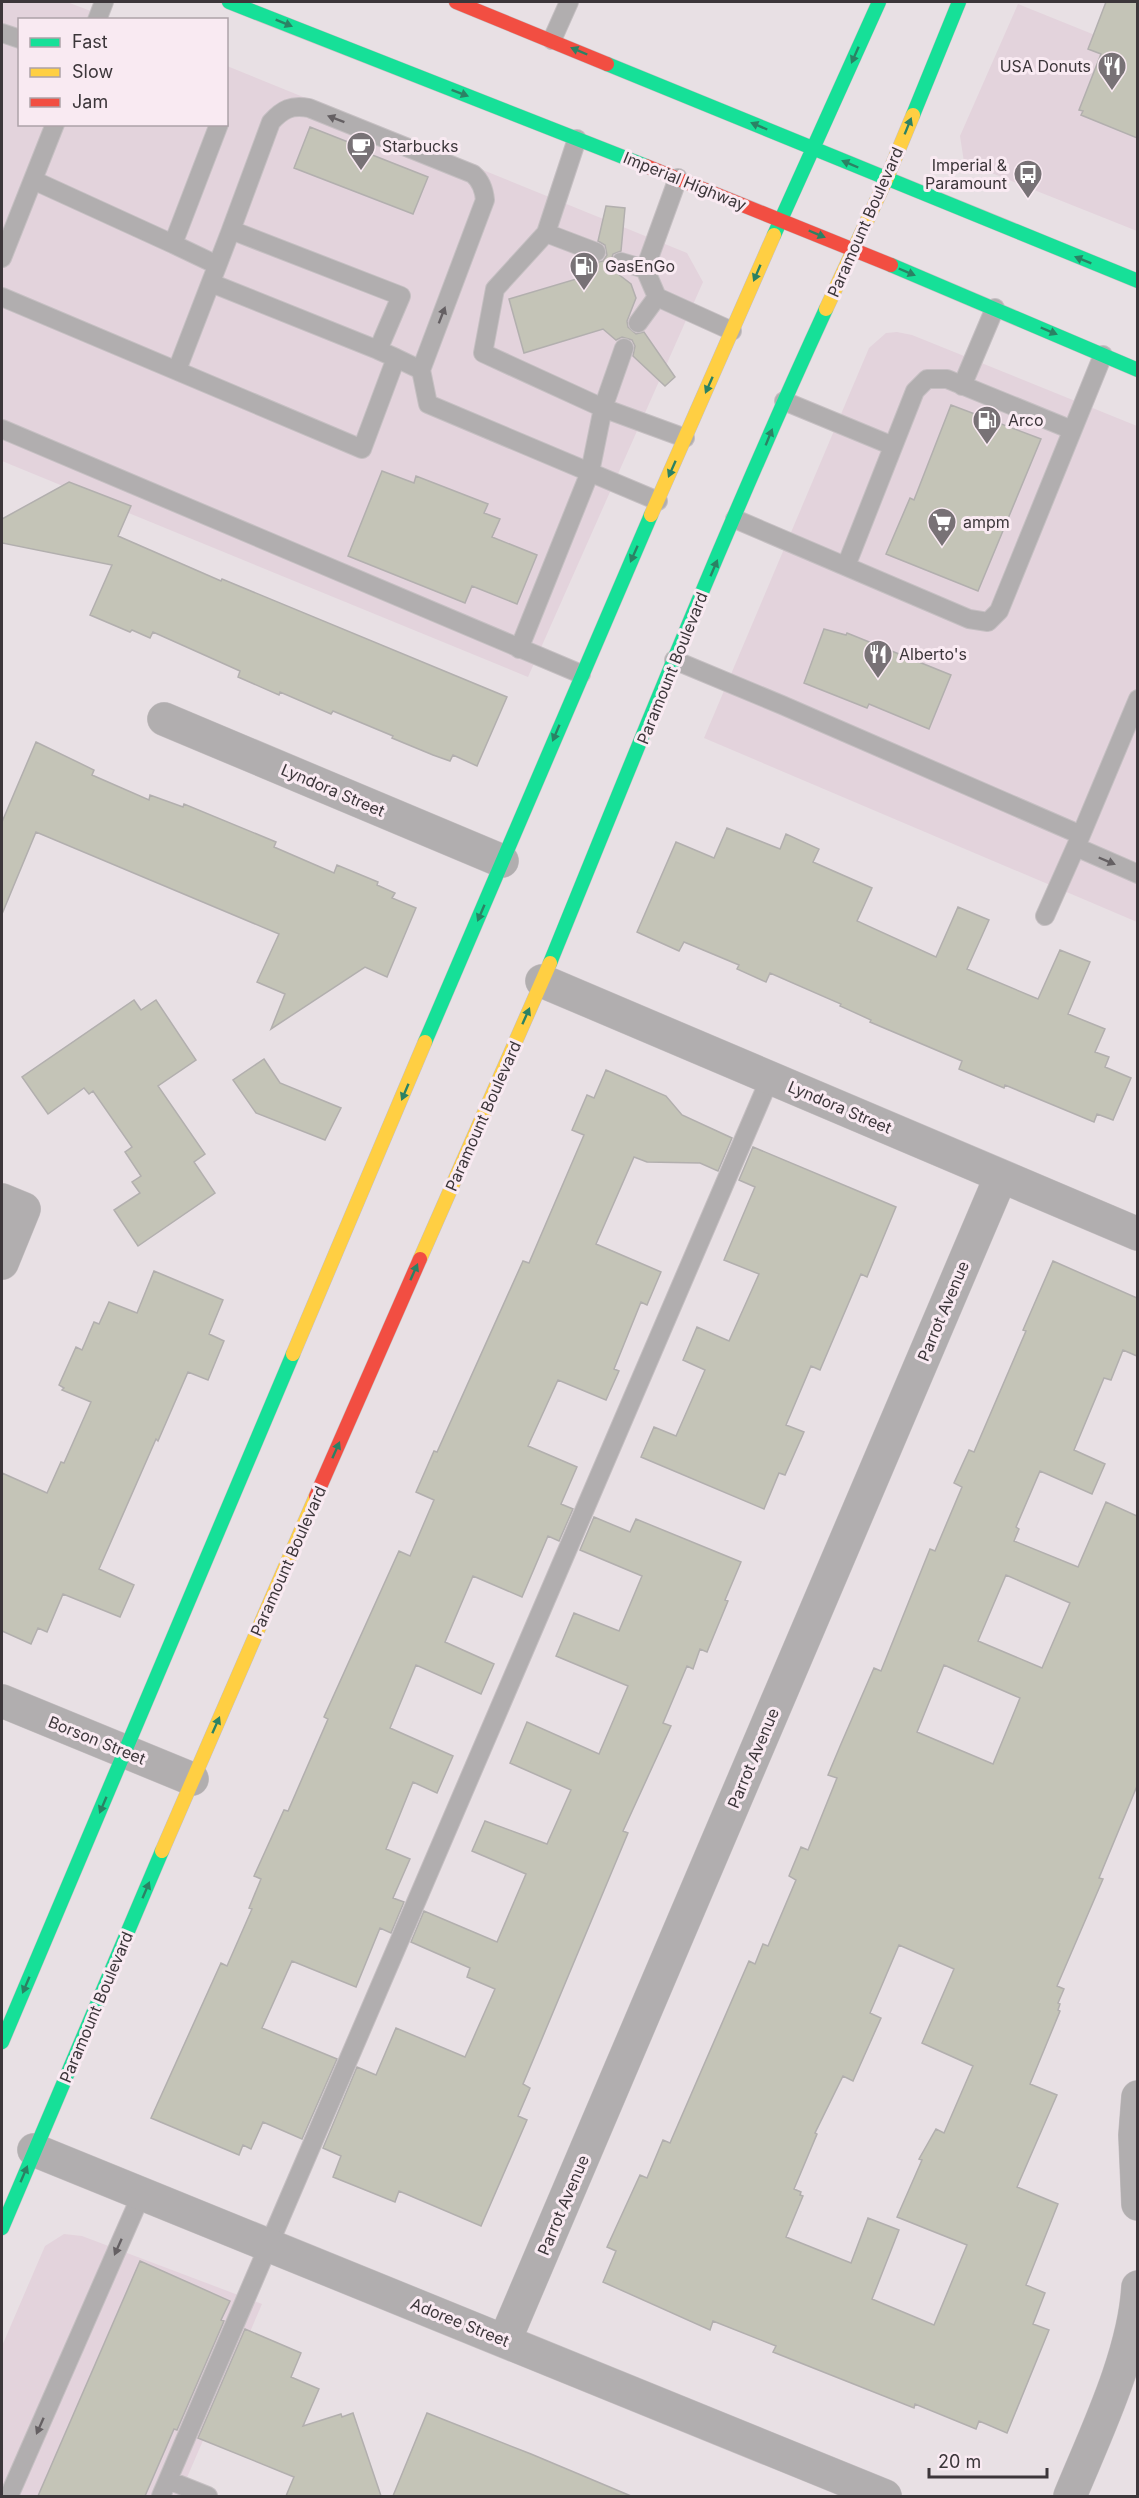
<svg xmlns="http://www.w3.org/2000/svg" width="1139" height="2498" viewBox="0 0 1139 2498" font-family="Inter,sans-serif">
<rect width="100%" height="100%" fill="#e8e0e4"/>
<path fill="#e3d3dc" d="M2 2H67L112 19 20 20V124H226L227 66 687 253 703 282 528 677 2 461Z
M1018 4 1137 52V231L964 162 960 136Z
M897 332 912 335 1137 426V922L704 738 869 348 886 333Z
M64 2234 82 2236 262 2304 179 2496H2V2346L45 2246Z"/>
<path fill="#c4c4b7" stroke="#b2afae" stroke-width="1.5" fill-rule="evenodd" d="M1106 2H1137V138L1081 115 1083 111 1079 110 1101 54 1088 49Z
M310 127 348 142 347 145 428 177 413 214 294 168Z
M606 206 625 208 621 251 613 254 610 264 613 270 631 284 636 298 627 321 628 327 636 334 644 332 675 377 665 386 633 356 635 346 632 340 622 337 616 340 603 329 524 353 509 299 590 275 593 263 603 261 607 255 605 245 598 241Z
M951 405 1041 439 978 591 886 554 910 498 914 500Z
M382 471 414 483 416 476 488 504 484 513 500 519 492 537 537 555 517 604 472 586 465 603 348 556Z
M69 482 131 506 118 536 221 581 222 579 507 697 477 766 453 755 450 761 433 755 392 738 393 736 333 711 331 714 280 692 279 695 238 677 240 671 153 632 150 638 132 630 130 632 90 615 112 565 2 543V519Z
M824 629 846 635 847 633 951 675 929 729 869 704 867 708 804 683Z
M36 742 94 770 92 775 149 800 150 795 183 807 184 804 276 842 274 847 334 873 337 865 378 882 377 885 395 893 392 898 416 908 387 977 365 967 271 1029 285 994 257 982 279 934 36 832 2 914V822Z
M727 828 780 849 786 834 819 849 813 862 872 888 857 921 936 957 958 907 989 920 967 969 1038 999 1060 950 1090 962 1068 1014 1105 1029 1095 1052 1109 1057 1105 1067 1131 1078 1113 1120 1097 1114 1094 1122 1005 1085 1004 1088 959 1069 962 1061 870 1022 871 1020 840 1006 841 1004 770 973 766 982 737 969 739 965 684 942 679 951 637 932 676 842 714 858Z
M134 1000 141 1010 156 1000 196 1060 158 1086 205 1154 194 1162 215 1193 138 1246 114 1210 140 1193 132 1182 141 1176 125 1152 132 1147 93 1091 89 1094 84 1088 48 1114 22 1077Z
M264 1059 280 1083 341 1108 325 1140 256 1113 233 1080Z
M606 1070 666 1096 682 1115 732 1138 718 1171 700 1163 647 1162 634 1157 596 1244 661 1272 647 1305 641 1302 614 1369 619 1371 606 1400 558 1380 528 1446 577 1467 561 1504 573 1509 559 1541 548 1536 522 1597 473 1576 445 1642 494 1664 481 1694 416 1665 390 1728 453 1756 437 1793 413 1782 386 1849 410 1859 393 1898 404 1902 391 1933 380 1928 356 1987 292 1961 262 2028 337 2059 302 2139 263 2122 251 2149 243 2145 239 2155 151 2118 221 1963 227 1966 252 1909 249 1908 261 1879 254 1876 284 1810 288 1811 328 1719 324 1717 399 1551 410 1556 434 1500 416 1492 434 1451 437 1452 523 1261 529 1263 584 1135 572 1130 587 1095 594 1098Z
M753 1147 896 1207 867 1277 861 1274 820 1370 811 1366 786 1425 804 1432 785 1475 779 1473 764 1509 641 1457 654 1427 676 1436 705 1370 683 1360 697 1327 729 1341 759 1274 724 1260 755 1187 739 1180Z
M1053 1261 1137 1298V1356L1123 1350 1111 1380 1104 1378 1074 1450 1105 1464 1092 1494 1040 1471 1016 1527 1019 1529 1014 1541 1078 1567 1106 1502 1137 1516V1786L1099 1878 1103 1879 1057 1986 1064 1989 1058 2003 1060 2004 1058 2010 1060 2011 1030 2084 1057 2095 1017 2187 1058 2204 1026 2285 1045 2293 1033 2324 1049 2330 1007 2433 979 2421 976 2429 915 2404 914 2408 773 2352 776 2346 713 2321 710 2330 603 2282 616 2251 607 2247 640 2175 647 2178 663 2140 670 2143 749 1961 755 1964 763 1944 768 1946 796 1880 789 1876 801 1847 808 1850 837 1778 828 1775 841 1744 874 1668 881 1671 930 1549 935 1551 962 1487 954 1483 969 1450 974 1452 1026 1331 1023 1330ZM1006 1575 1070 1603 1042 1668 978 1641ZM944 1665 1020 1698 993 1764 917 1732ZM899 1945 954 1969 922 2043 973 2066 944 2133 936 2129 919 2159 922 2160 897 2217 967 2245 934 2325 872 2299 899 2230 868 2218 851 2263 786 2237 803 2196 800 2195 801 2192 794 2189 817 2134 815 2133 843 2076 853 2081 881 2018 870 2013Z
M154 1271 223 1300 209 1334 224 1341 208 1380 188 1372 158 1441 156 1439 99 1569 134 1585 120 1617 63 1594 47 1632 38 1628 31 1644 2 1631V1473L47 1493 61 1462 64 1463 91 1402 62 1390 64 1388 59 1385 76 1347 82 1350 94 1322 99 1324 109 1302 137 1313Z
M594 1517 630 1532 636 1519 741 1562 725 1600 728 1601 707 1652 700 1649 693 1669 687 1666 663 1723 671 1726 623 1831 628 1833 523 2084 530 2088 518 2116 527 2120 481 2226 399 2191 395 2202 333 2177 341 2156 323 2148 357 2067 376 2075 396 2028 465 2057 495 1989 467 1977 470 1968 411 1942 424 1911 497 1942 526 1874 472 1851 485 1821 547 1844 571 1790 510 1763 527 1722 599 1754 628 1686 556 1656 574 1613 619 1631 642 1576 580 1550Z
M140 2261 230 2301 221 2320 224 2321 177 2430 174 2429 145 2496H38Z
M245 2329 301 2353 291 2377 319 2389 303 2426 341 2414 342 2417 353 2413 381 2496H286L294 2477 198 2438Z
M427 2413 531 2454 631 2496H393Z"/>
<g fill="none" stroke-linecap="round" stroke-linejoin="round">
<g stroke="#c5bfc2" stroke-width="20">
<path id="lane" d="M97 20 104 2
M2 33 20 39
M552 40 569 2
M577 139 546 233 596 252
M678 178 645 269 657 297 732 331
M33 180 173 244 219 124
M231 230 271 122C283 109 291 105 309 108L473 174C481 181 484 189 485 200L421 370
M546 233 495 289 483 353 603 408 685 438
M173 244 217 265
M2 258 55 124
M621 262 645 269
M211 283 378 350
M2 297 362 449 396 358 421 370 428 404 658 501
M638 323 657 297
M177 370 231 230 401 296 378 350 396 358
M962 386 995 308
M784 401 893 446
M2 429 581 674
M735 519 969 619 988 622 999 611 1103 355
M846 566 915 391 927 379H947L1072 430
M519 649 590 472 603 408 624 348
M674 660 782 705 1081 835 1045 916
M1081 835 1138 699
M1076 847 1138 874
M168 2480 208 2496
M9 2496 142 2193
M161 2496 770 1078"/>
</g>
<g stroke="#c5bfc2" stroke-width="34">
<path id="street" d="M164 719 502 861
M542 981 1138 1234
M2 1200 24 1209 2 1263
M2 1701 192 1779
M1138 2097 1135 2135 1138 2204
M34 2150 885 2496
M505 2340 1001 1176
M1070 2496C1096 2433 1134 2355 1138 2287"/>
</g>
<g stroke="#c5bfc2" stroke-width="15">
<path id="fast" d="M229 2 646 166
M607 64 1138 281
M913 115 959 2
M774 235 879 2
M891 265 1138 370
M550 963C639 744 727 524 826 309
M425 1042 651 515
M2 2042 293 1354
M2 2228 162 1851"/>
</g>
<g stroke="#c5bfc2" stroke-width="15">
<path id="slow" d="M826 309 886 180 913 115
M651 515 774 235
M420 1259 550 963
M293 1354 425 1042
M162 1851 316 1496"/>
</g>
<g stroke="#c5bfc2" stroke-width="15">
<path id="jam" d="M456 2 607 64
M646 166 891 265
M316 1496 420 1259"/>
</g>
<use href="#lane" stroke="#b1aeaf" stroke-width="18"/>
<use href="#street" stroke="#b1aeaf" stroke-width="33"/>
<use href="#fast" stroke="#16e098" stroke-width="14"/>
<use href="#slow" stroke="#ffcf43" stroke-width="14"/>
<use href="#jam" stroke="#f24e42" stroke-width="14"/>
</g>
<defs><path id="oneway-solid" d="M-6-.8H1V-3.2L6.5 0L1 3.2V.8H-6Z" transform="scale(1.5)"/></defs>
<g fill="#2b8264">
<use href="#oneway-solid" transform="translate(284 23) rotate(22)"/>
<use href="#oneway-solid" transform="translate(579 51) rotate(-157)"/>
<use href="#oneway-solid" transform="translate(855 55) rotate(114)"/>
<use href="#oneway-solid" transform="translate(460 93) rotate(21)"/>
<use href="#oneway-solid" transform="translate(759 126) rotate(-157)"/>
<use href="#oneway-solid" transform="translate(908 126) rotate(-68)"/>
<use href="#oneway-solid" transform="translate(850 164) rotate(-157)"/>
<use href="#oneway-solid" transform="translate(817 234) rotate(23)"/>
<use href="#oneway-solid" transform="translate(1083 260) rotate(-158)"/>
<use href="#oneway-solid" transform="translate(907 272) rotate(23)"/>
<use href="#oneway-solid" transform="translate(757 273) rotate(113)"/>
<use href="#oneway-solid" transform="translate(1049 331) rotate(23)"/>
<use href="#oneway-solid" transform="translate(709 385) rotate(114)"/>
<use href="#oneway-solid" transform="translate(769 437) rotate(-68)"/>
<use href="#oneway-solid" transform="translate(672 469) rotate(114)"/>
<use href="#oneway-solid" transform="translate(634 554) rotate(114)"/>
<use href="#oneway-solid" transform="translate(714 568) rotate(-67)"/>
<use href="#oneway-solid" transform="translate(556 733) rotate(113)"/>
<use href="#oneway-solid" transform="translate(481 913) rotate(113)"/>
<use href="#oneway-solid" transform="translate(526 1016) rotate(-66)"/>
<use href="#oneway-solid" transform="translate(405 1092) rotate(113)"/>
<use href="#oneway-solid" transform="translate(414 1272) rotate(-66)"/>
<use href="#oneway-solid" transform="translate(336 1450) rotate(-66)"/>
<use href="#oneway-solid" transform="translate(216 1725) rotate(-66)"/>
<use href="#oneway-solid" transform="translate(103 1805) rotate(113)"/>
<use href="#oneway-solid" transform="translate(146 1890) rotate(-67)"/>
<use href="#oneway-solid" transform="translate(26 1985) rotate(113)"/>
<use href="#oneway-solid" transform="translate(24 2174) rotate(-67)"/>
</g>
<g fill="#656063">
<use href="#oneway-solid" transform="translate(336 119) rotate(-159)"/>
<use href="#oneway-solid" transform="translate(442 315) rotate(-69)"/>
<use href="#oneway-solid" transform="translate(1107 861) rotate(23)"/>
<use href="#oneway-solid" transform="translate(118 2247) rotate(114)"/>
<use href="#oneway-solid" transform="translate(40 2426) rotate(114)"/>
</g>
<defs>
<g id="restaurant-pin" transform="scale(1.5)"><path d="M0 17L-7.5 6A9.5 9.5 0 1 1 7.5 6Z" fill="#787276" stroke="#f9eaf2"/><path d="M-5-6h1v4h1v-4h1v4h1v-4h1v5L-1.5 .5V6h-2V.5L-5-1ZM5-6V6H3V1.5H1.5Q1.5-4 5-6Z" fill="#fff"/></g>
<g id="cafe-pin" transform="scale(1.5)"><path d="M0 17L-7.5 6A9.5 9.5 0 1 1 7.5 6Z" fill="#787276" stroke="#f9eaf2"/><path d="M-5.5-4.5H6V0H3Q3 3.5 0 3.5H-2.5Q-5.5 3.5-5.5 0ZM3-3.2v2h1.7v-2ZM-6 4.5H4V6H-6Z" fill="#fff"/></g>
<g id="bus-pin" transform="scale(1.5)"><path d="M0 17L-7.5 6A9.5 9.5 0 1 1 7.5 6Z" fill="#787276" stroke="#f9eaf2"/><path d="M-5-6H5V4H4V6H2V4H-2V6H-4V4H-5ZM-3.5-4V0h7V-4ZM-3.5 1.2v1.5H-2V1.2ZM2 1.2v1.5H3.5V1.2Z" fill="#fff"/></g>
<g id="fuel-pin" transform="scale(1.5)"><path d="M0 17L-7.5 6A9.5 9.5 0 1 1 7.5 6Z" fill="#787276" stroke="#f9eaf2"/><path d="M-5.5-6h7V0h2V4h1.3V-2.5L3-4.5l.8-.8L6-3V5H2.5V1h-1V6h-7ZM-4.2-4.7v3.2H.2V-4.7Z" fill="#fff"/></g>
<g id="supermarket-pin" transform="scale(1.5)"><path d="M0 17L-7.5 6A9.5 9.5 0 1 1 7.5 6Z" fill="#787276" stroke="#f9eaf2"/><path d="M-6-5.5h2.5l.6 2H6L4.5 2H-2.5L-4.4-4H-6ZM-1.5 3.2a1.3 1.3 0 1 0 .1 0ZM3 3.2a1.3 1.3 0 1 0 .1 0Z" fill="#fff"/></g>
</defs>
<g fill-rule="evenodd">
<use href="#restaurant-pin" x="1112" y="66"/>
<use href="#cafe-pin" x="361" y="146"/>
<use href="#bus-pin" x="1028" y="174"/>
<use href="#fuel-pin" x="584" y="266"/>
<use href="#fuel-pin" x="987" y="420"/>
<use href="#supermarket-pin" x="942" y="522"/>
<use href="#restaurant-pin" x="878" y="654"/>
</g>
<g text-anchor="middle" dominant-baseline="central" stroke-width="6" stroke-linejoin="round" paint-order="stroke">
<g font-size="16" fill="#3c363a" stroke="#f9eaf2" text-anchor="start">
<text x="1091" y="66" text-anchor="end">USA Donuts</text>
<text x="382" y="146">Starbucks</text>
<text x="1007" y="165" text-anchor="end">Imperial &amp;<tspan x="1007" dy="18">Paramount</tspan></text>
<text x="605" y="266">GasEnGo</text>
<text x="1008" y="420">Arco</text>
<text x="963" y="522">ampm</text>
<text x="899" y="654">Alberto's</text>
</g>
<g font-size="16" fill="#3c363a" stroke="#f9eaf2">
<text transform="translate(685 181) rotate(22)">Imperial Highway</text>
<text transform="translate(865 222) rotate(-66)">Paramount Boulevard</text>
<text transform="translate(672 668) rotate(-68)">Paramount Boulevard</text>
<text transform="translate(333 790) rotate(23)">Lyndora Street</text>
<text transform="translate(840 1107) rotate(23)">Lyndora Street</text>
<text transform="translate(483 1116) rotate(-66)">Paramount Boulevard</text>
<text transform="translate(943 1311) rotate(-67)">Parrot Avenue</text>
<text transform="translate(288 1561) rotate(-66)">Paramount Boulevard</text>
<text transform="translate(97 1740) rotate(22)">Borson Street</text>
<text transform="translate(753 1758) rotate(-67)">Parrot Avenue</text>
<text transform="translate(96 2007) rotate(-67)">Paramount Boulevard</text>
<text transform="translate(563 2205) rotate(-67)">Parrot Avenue</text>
<text transform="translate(460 2322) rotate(22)">Adoree Street</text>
</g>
</g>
<rect width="1139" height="2498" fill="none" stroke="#3c363a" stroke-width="6"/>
<rect x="18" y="18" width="210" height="108" fill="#f9eaf2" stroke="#ada2a8" stroke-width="1.5"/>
<rect x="30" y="38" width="30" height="9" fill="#16e098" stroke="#ada2a8" stroke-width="1.5"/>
<text x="72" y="48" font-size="18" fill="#3c363a">Fast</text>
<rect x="30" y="68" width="30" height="9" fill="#ffcf43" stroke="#ada2a8" stroke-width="1.5"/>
<text x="72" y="78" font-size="18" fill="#3c363a">Slow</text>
<rect x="30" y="98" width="30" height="9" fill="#f24e42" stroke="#ada2a8" stroke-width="1.5"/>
<text x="72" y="108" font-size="18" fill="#3c363a">Jam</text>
<path d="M929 2468v9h118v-9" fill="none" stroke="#3c363a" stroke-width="3"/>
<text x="938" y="2468" font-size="18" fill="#3c363a" stroke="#f9eaf2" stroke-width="4.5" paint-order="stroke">20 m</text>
</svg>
